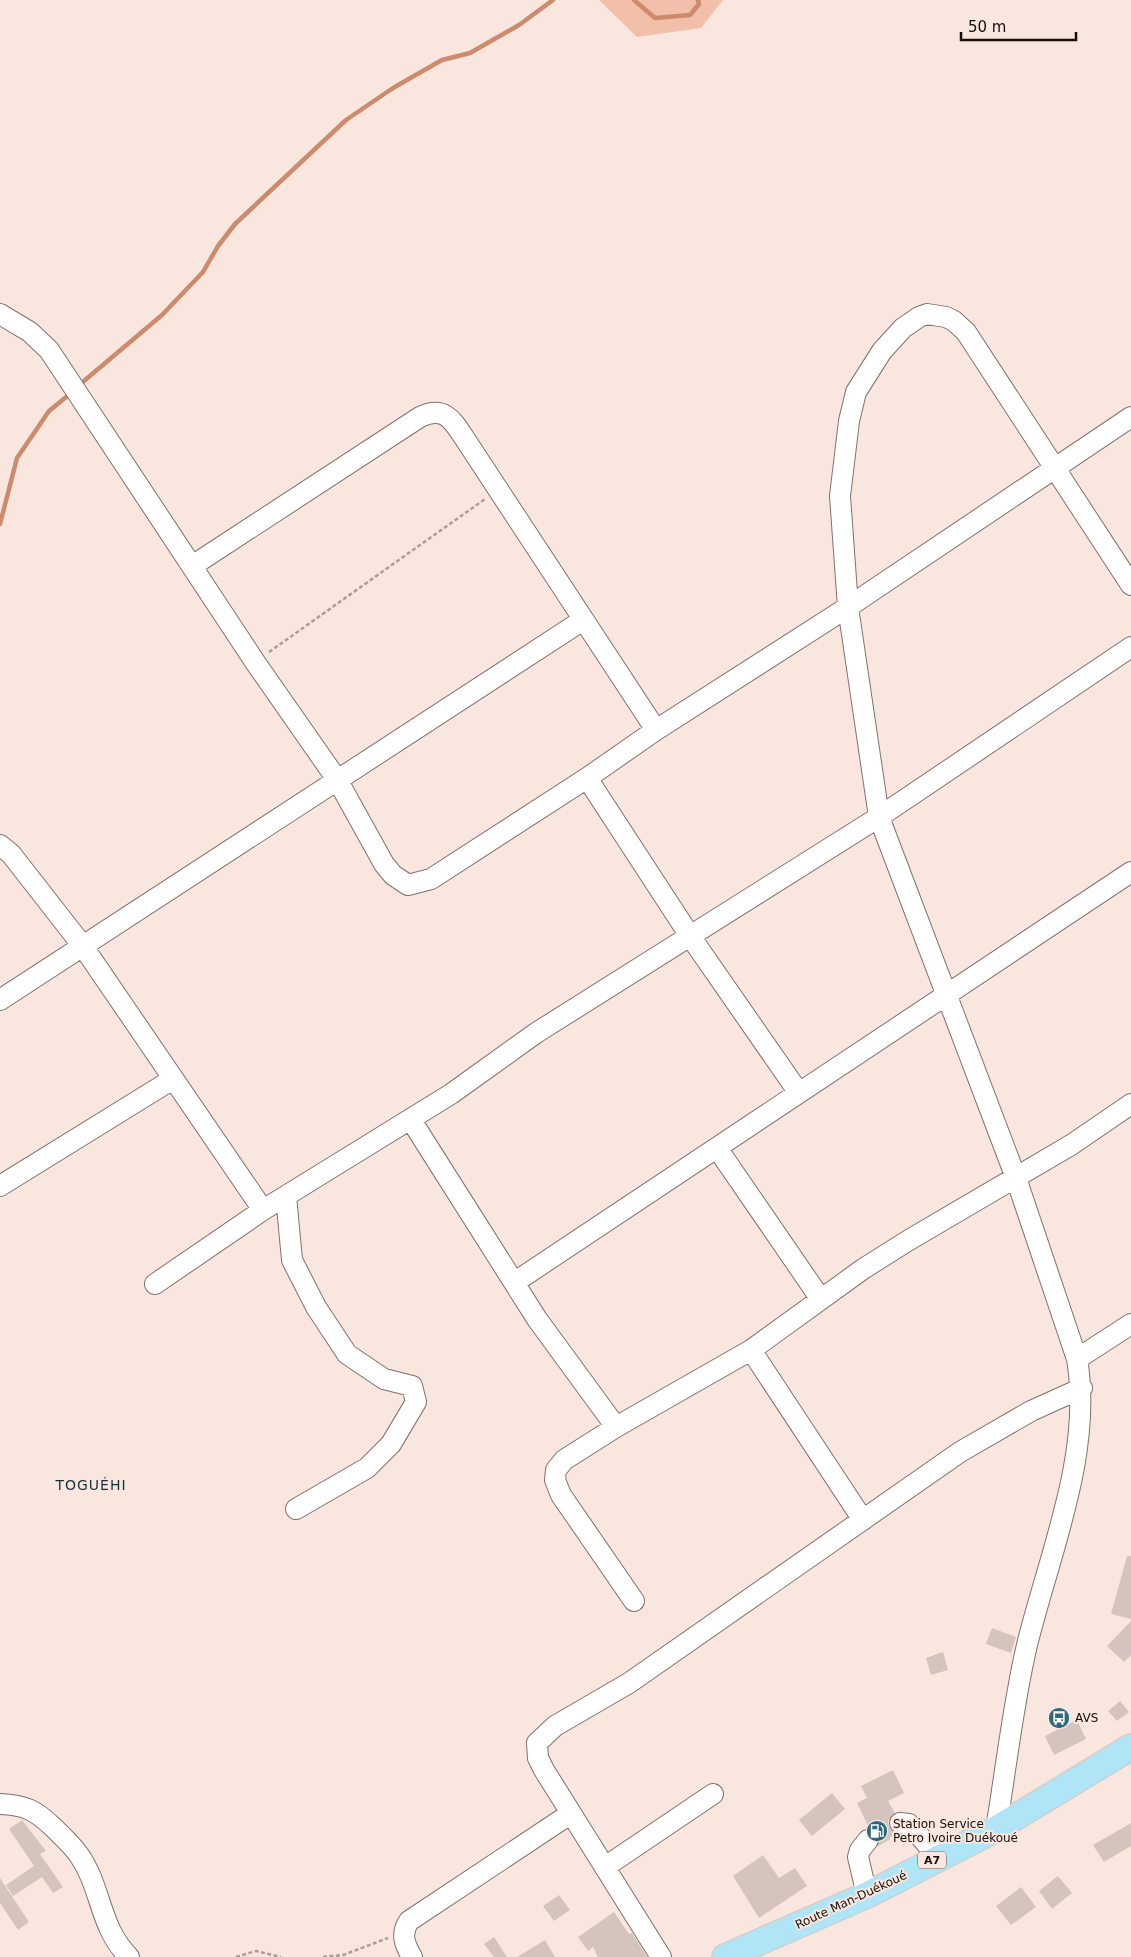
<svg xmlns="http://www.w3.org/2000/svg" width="1131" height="1957" viewBox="0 0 1131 1957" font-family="'DejaVu Sans',sans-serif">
<rect width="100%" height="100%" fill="#f9e7df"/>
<path fill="#f1bfaa" d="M599 0H723L701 28 637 37Z"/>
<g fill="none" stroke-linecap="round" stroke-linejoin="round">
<path stroke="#cd8a6d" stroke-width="4.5" d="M634 0 655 18 690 15 699 4 698 0
M78 386 162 315 203 272 218 246 235 224 346 120 393 88 442 60 470 53 519 25 553 0
M0 524 17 458 49 411 71 393"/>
</g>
<path fill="#d5c4bd" d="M1127 1556H1131V1619L1111 1614Z
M1131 1621V1655L1124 1662 1107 1646Z
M992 1628 1016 1637 1011 1653 986 1644Z
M943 1652 948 1670 931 1675 926 1658Z
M1120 1701 1129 1712 1117 1721 1108 1711Z
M1077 1720 1086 1739 1054 1755 1045 1736Z
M893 1770 904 1793 888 1801 895 1813 888 1821 889 1827 896 1834 879 1843V1835L869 1828 857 1803 867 1798 861 1786Z
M832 1793 845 1809 812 1836 799 1820Z
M22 1820 46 1851 40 1854 63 1887 53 1893 42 1877 13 1896 6 1885 34 1866 9 1829Z
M1131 1823V1846L1104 1862 1093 1845Z
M763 1855 779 1878 795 1868 807 1886 759 1918 733 1876Z
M1058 1876 1072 1893 1052 1909 1039 1891Z
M0 1878 29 1922 18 1930 0 1903Z
M1021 1887 1036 1907 1011 1925 996 1906Z
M559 1895 570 1910 554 1921 543 1906Z
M614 1912 629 1934 632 1933 647 1957H598L593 1947 588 1951 578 1937Z
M494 1937 507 1957H494L484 1944Z
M545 1940 555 1957H517Z"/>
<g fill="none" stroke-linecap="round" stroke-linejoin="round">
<path stroke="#d7c7bf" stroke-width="20" stroke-dasharray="20 10" stroke-linecap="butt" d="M868 1840 900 1823"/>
<g stroke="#81716b" stroke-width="22">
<path id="minor" d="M0 314 30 332 49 350 255 662 338 781 384 864 393 875 408 885 431 879 587 778 656 730 848 607 1131 417
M192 566 420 417C445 405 453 421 465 439L656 730
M587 778 690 936 799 1093
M0 845 11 854 82 945 263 1210
M0 1000 583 620
M411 1120 537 1319 616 1427
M717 1148 820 1298
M0 1186 173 1079
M286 1196 292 1260 316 1307 347 1354 384 1379 412 1386 416 1402 391 1444 367 1468 296 1509
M515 1282 1131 872
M155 1284 263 1210 451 1094 536 1033 879 817 1131 647
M751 1350 863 1520
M1077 1359 1131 1324
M634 1601 561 1495 555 1480 556 1470 564 1460 616 1427 751 1350 863 1269 909 1240 1071 1145 1131 1104
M0 1804C25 1805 35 1810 53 1827 62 1836 72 1845 79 1855 102 1888 99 1927 129 1957
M900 1823 909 1824 938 1857
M996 1829C1006 1769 1013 1704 1027 1645 1049 1555 1093 1453 1077 1359L1016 1178 879 817 848 607 840 496 849 421 856 392 882 351 903 328 919 317 927 314 946 317 954 321 966 332 1131 585
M605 1867 713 1794
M867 1895 858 1857 860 1850 868 1840
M412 1957C405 1945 400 1934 409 1921L570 1814
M661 1957 544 1770 538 1758 537 1743 555 1726 629 1683 960 1452 1031 1411 1082 1388"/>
</g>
<g stroke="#d0cfce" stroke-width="28">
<path id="major" d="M725 1957 867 1895 996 1829 1131 1747"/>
</g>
<path stroke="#aa9d96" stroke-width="2.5" stroke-dasharray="4 2.5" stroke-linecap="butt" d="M269 652 485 499
M236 1957 256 1951 281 1957
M323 1957 343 1955 388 1938"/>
<use href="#minor" stroke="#fff" stroke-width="20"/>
<use href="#major" stroke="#afe5f7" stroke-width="25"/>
</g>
<defs>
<g id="bus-disc" transform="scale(1.125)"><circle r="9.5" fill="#2a697e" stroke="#f9e7df"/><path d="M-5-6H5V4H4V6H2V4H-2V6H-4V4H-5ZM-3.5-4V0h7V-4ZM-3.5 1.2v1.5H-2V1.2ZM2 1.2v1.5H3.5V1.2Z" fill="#fff"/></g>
<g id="fuel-disc" transform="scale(1.125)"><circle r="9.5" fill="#2a697e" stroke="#f9e7df"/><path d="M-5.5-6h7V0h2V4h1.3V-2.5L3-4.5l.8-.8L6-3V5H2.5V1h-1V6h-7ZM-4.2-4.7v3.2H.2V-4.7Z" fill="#fff"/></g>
</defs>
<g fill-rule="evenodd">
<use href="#bus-disc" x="1059" y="1718"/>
<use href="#fuel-disc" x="877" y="1831"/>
</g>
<g text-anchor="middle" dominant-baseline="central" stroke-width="4" stroke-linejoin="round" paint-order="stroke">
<rect fill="#f9e7df" stroke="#59504b" stroke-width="1" x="918" y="1851.5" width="28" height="17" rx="4"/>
<g font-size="11" font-weight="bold" fill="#140f0c">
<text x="932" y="1860">A7</text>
</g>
<g font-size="12" fill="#140f0c" stroke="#f9e7df" text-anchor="start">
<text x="1075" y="1718">AVS</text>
<text x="893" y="1824">Station Service<tspan x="893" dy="14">Petro Ivoire Duékoué</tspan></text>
</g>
<g font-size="12" fill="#140f0c" stroke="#f9e7df">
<text transform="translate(851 1900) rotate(-25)">Route Man-Duékoué</text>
</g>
<g font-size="14" letter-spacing="1" fill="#13313b" stroke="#f9e7df">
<text x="91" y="1485">TOGUÉHI</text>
</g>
</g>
<path d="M961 32v8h115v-8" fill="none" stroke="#140f0c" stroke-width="2.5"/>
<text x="968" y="32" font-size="15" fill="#140f0c" stroke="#f9e7df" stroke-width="4" paint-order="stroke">50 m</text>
</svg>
